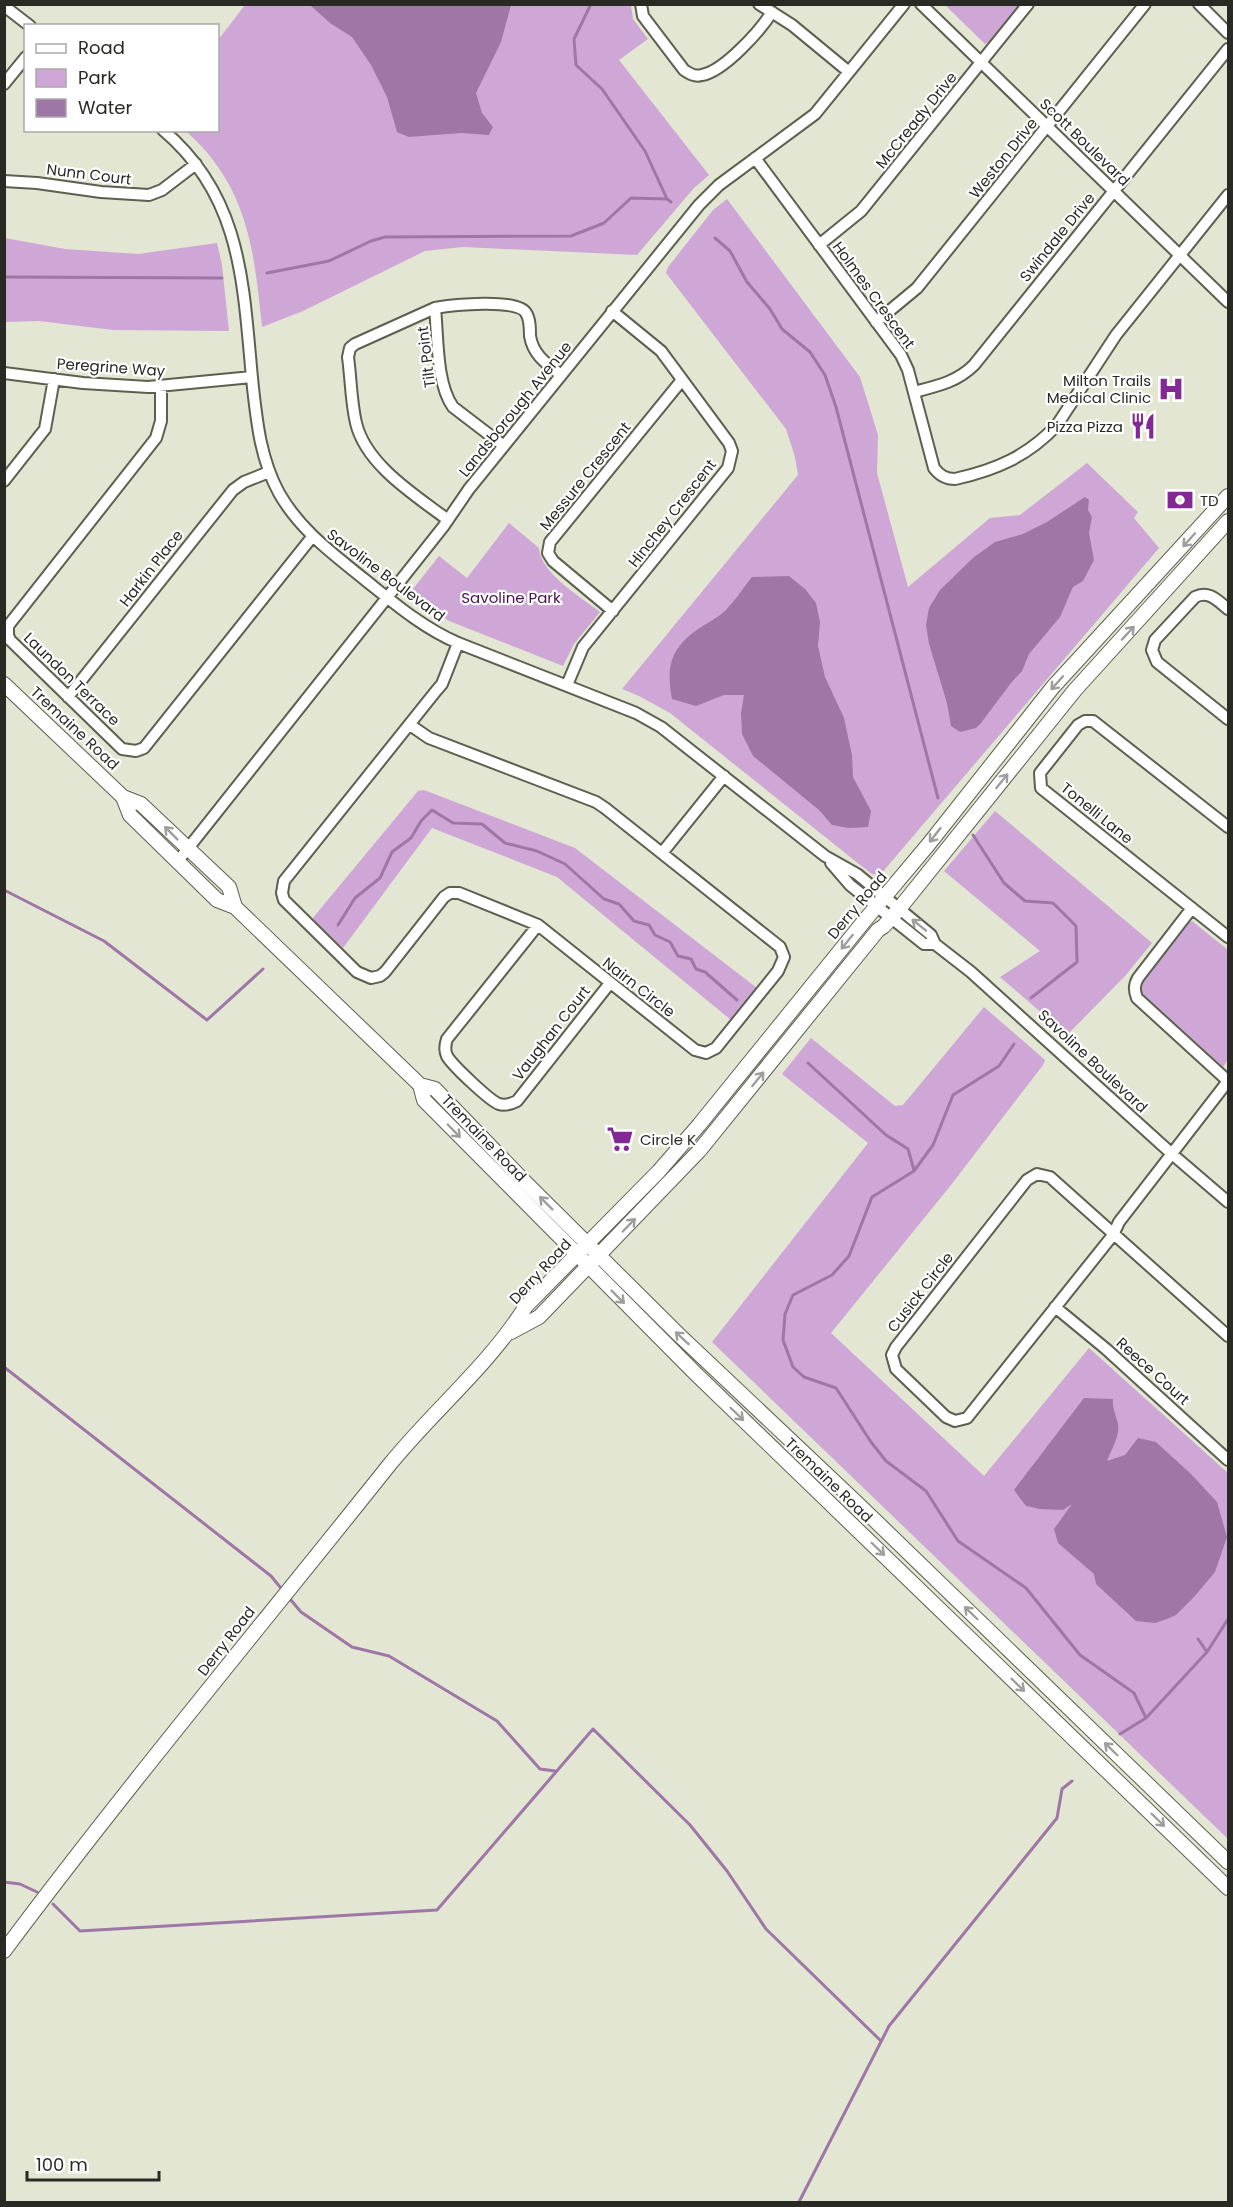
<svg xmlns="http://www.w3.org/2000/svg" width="1233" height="2207" viewBox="0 0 1233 2207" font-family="Poppins,sans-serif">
<rect width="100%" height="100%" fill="#e2e6d3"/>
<path fill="#cea7d6" d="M245 5H631L633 19 648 39 619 60 709 175 693 189 637 255 463 247 425 251 303 311 262 327C254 249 248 187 186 131L218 130V40Z
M945 5H1020L993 39 985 44Z
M727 199 860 377 878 435 877 473 908 587 990 518 1020 515 1087 463 1138 512 1134 518 1159 548 880 875 872 874 859 864 670 713 639 696 622 689 798 475 795 457 786 429 666 273 668 267 713 210Z
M5 238 65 249 138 254 217 243 222 265 229 331 113 330 39 321 5 322Z
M509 523 539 548C540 573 581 597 600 612L574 644 563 666 449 621 409 594 439 556 467 578Z
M424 790 575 848 757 988 731 1020 557 877 432 828 343 948 312 919 418 791Z
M995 811 1152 943 1125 976 1068 1034H1066L1000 977 1040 951 944 871Z
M1192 921 1228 950V1060L1223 1067 1141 993V983L1189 923Z
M984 1007 1045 1060 1043 1065 951 1185 831 1333 984 1476 1089 1348 1228 1473V1839L712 1342 868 1143 782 1074 811 1038 895 1106 903 1105Z"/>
<path fill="#9e77a6" d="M310 5H511L501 42 476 93 482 113 493 127 489 135 461 133 409 137 397 132 387 97 371 65 352 37 330 23Z
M1085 497 1089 500 1088 510 1092 517 1089 533 1094 560 1083 581 1073 587 1060 617 1029 654 1022 671 1011 683 981 723 976 728 960 732 951 726 947 703 929 644 926 625 929 608 940 590 974 557 995 542 1023 534 1047 522Z
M789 576 805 589 816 603 820 622 818 646 825 677 844 718 852 755 853 777 871 811 868 827 849 828 832 825 819 810 753 756 742 734 741 713 744 695H724L696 706 672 699C666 667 670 649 698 629 707 623 717 618 725 611 735 601 743 588 752 577Z
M1084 1398 1113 1399C1112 1408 1116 1415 1118 1424 1120 1437 1111 1450 1107 1461L1125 1455 1138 1438 1156 1442 1191 1474 1217 1502 1227 1537 1215 1572 1194 1597 1176 1615 1167 1619 1155 1623 1136 1621 1096 1584 1094 1574 1058 1543 1054 1529 1072 1504 1063 1510 1040 1509 1026 1506 1014 1490Z"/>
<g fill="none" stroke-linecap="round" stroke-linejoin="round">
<path stroke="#9e77a6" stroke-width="3" d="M591 4 574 39 576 65 602 89 645 151 667 199 671 202
M715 238 730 251 747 282 770 309 782 329 810 352 825 375 836 407 938 798
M267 273 329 261 371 241 385 237 571 236 604 223 631 198 667 199
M4 277 222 278
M973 835 1004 883 1025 901 1053 903 1076 926 1077 962 1031 998
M4 890 104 941 207 1020 263 969
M338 925 355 898 380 878 392 852 411 838 421 821 432 810 453 823 482 824 505 843 537 851 565 864 604 899 619 904 634 921 649 925 655 935 670 942 678 956 691 959 696 969 705 972 737 1000
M1014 1044 999 1066 953 1095 933 1145 914 1171 872 1197 849 1256 832 1275 793 1295 785 1314 783 1340 793 1367 804 1377 836 1388 871 1442 886 1461 926 1491 958 1541 1026 1588 1080 1655 1134 1693 1146 1718 1120 1734
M808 1063 886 1135 908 1149 914 1170
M4 1367 271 1576 280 1587
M290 1599 301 1612 352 1647 389 1656 497 1721 540 1769 555 1771
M1198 1639 1207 1652
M1146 1718 1207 1652 1228 1619
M4 1882 20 1884 37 1892
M53 1904 80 1931 437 1910 593 1729 690 1825 727 1871 766 1929 881 2041
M799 2202 889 2026 1057 1818 1062 1789 1072 1781"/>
<g stroke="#5c604f" stroke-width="14">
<path id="minor" d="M641 4 643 16 684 70C690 74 695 77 702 75 724 71 760 31 772 12
M759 4 792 25 849 72
M921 4 1228 302
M1199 4 1228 33
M4 6 30 26
M4 84 26 57
M163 130C245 199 243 290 253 388 257 424 261 460 279 493 300 530 332 553 364 579 394 603 423 628 458 643L636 713 661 727 825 856 857 874 931 935 935 944 971 972 1172 1154 1228 1202
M755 158 901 355 908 370 934 468C940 476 946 479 955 479 996 470 1028 456 1057 425L1116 335 1228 195
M4 181 37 183 101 192 149 195 162 190 196 164
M819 245 861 211 1028 4
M435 308C438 337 436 383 453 407L504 446
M876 322 917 288 1145 4
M4 373 83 383 148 387 252 377
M161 387V421L156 438 8 626V635L10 640 122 749 136 751 144 748 312 537
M914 392C937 386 957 382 974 365L1228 49
M4 481 45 429 54 379
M448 520C415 495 366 465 356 423 351 402 351 379 348 357L350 348 355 344 435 308C451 305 518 298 526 313 530 319 530 328 530 336 533 355 547 364 561 375
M1228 609C1218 601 1209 590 1195 597L1155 640 1152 650 1157 662 1228 719
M613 611 553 561 548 553 550 542 682 380
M567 685 583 647 728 468 732 451 729 443 661 351 612 311
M68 697 233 490 244 482 269 472
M410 725 429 738 596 802 605 808 780 947 784 957 778 971 716 1048 706 1053 695 1050 538 925 459 893H450L444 897 385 972 380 976 371 978 357 972 284 900 282 893 284 881 436 691 442 684 458 643
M1228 827 1093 721H1085L1078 725 1040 773 1041 788 1228 937
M662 853 724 776
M178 861 443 527 469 489 699 205 719 185 815 114 904 4
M831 863 850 885 924 944H935
M1192 908 1138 978C1134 985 1134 990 1137 998L1228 1081
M538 925 447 1039C445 1045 444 1050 447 1056 452 1065 490 1101 499 1104 505 1106 511 1104 517 1101L610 983
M1228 1081 1119 1222 1113 1235 967 1418 955 1421 946 1417 896 1369 892 1355 896 1347 1027 1180 1037 1174 1050 1177 1228 1336
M1055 1307 1106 1349 1228 1460"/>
</g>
<g stroke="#5c604f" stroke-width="16">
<path id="major" d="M4 684 123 797 141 804 229 887 235 907
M123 797 130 815 217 900 235 907 420 1085 435 1089 526 1183 678 1334 858 1504 1228 1862
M420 1085 424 1100 695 1373 1228 1888
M511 1332 539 1317 699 1151 878 930 884 926 899 909 1075 690 1228 521
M4 1951C128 1785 261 1626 390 1464 434 1410 489 1365 526 1306L659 1171 699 1125 865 920 928 845 1053 687 1228 496"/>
</g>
<use href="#minor" stroke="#fff" stroke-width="10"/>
<use href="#major" stroke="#fff" stroke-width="14"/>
</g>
<defs><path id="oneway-shaft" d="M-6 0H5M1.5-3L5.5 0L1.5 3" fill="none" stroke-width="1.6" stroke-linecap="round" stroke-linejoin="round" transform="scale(1.5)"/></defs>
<g stroke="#9e9f9c">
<use href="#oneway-shaft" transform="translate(1189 540) rotate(132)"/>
<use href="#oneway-shaft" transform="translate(1128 633) rotate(-47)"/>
<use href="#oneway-shaft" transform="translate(1057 683) rotate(132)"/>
<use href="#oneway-shaft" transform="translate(1002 781) rotate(-51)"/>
<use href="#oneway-shaft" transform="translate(171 833) rotate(-135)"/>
<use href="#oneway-shaft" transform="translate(935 835) rotate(128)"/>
<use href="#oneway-shaft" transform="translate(919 925) rotate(-141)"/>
<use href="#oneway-shaft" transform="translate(847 942) rotate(129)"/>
<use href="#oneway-shaft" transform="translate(758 1079) rotate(-51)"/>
<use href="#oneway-shaft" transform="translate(454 1131) rotate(46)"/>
<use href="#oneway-shaft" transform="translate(546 1203) rotate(-135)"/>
<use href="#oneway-shaft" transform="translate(629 1225) rotate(-46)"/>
<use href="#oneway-shaft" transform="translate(618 1297) rotate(45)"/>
<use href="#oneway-shaft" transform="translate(682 1338) rotate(-137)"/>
<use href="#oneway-shaft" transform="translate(737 1414) rotate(44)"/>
<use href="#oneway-shaft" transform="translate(878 1549) rotate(44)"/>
<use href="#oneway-shaft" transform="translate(971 1613) rotate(-136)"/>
<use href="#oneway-shaft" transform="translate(1018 1685) rotate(44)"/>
<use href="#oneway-shaft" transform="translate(1111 1749) rotate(-136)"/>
<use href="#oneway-shaft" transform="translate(1158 1820) rotate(44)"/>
</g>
<defs>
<g id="hospital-bare" transform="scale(2.07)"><path d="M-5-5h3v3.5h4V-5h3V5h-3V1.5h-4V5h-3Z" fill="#832895" stroke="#fff" stroke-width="2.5" paint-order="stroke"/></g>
<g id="restaurant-bare" transform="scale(2.07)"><path d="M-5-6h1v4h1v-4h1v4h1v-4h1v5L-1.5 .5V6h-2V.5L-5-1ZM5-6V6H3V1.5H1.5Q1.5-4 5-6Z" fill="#832895" stroke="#fff" stroke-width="2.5" paint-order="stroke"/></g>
<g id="bank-bare" transform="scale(2.07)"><path d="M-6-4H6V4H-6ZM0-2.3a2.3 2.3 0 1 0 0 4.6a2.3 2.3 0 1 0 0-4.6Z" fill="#832895" stroke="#fff" stroke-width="2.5" paint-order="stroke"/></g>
<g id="supermarket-bare" transform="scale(2.07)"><path d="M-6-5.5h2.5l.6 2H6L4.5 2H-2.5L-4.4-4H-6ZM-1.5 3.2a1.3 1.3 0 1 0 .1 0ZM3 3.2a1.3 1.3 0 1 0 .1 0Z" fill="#832895" stroke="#fff" stroke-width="2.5" paint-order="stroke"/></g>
</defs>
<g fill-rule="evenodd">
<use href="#hospital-bare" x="1171" y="389"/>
<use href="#restaurant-bare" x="1143" y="426"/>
<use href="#bank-bare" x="1180" y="500"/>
<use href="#supermarket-bare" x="620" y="1139"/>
</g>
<g text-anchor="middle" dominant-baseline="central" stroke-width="4.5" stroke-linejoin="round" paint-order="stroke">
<g font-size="15" fill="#282a23" stroke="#fff">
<text transform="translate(916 120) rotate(-51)">McCready Drive</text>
<text transform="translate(1085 142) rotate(44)">Scott Boulevard</text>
<text transform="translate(1003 158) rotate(-51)">Weston Drive</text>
<text transform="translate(89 174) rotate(7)">Nunn Court</text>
<text transform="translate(1057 237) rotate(-51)">Swindale Drive</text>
<text transform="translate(874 295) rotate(54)">Holmes Crescent</text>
<text transform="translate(426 357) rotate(-97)">Tilt Point</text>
<text transform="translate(111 367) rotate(4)">Peregrine Way</text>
<text transform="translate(515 409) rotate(-51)">Landsborough Avenue</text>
<text transform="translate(585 476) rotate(-51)">Messure Crescent</text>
<text transform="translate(672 513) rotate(-52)">Hinchey Crescent</text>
<text transform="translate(151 568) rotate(-52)">Harkin Place</text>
<text transform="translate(386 575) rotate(37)">Savoline Boulevard</text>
<text transform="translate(72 679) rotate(44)">Laundon Terrace</text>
<text transform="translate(75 728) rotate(43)">Tremaine Road</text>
<text transform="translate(1097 813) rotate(39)">Tonelli Lane</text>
<text transform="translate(857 905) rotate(-50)">Derry Road</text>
<text transform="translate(639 987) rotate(38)">Nairn Circle</text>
<text transform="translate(551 1033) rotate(-52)">Vaughan Court</text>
<text transform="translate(1093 1061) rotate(43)">Savoline Boulevard</text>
<text transform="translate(484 1138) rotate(46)">Tremaine Road</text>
<text transform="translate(540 1271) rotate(-47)">Derry Road</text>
<text transform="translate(920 1292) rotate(-52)">Cusick Circle</text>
<text transform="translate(1153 1371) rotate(42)">Reece Court</text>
<text transform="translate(829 1480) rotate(44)">Tremaine Road</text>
<text transform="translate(226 1641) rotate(-52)">Derry Road</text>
</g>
<g font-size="15" fill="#282a23" stroke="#fff" text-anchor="end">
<text x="1151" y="380">Milton Trails<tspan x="1151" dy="17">Medical Clinic</tspan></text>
<text x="1123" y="426">Pizza Pizza</text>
<text x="1200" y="500" text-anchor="start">TD</text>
<text x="640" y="1139" text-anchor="start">Circle K</text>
</g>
<g font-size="15" fill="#44134e" stroke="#fff">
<text x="511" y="597">Savoline Park</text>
</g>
</g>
<rect width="1233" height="2207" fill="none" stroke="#282a23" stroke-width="12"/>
<rect x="24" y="24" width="195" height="108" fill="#ffffff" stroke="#a9aaa7" stroke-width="1.5"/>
<rect x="36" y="44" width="30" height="9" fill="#ffffff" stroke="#a9aaa7" stroke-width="1.5"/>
<text x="78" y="54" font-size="18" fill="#282a23">Road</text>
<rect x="36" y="69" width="30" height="18" fill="#cea7d6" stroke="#a9aaa7" stroke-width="1.5"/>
<text x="78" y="84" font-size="18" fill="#282a23">Park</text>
<rect x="36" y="99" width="30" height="18" fill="#9e77a6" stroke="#a9aaa7" stroke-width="1.5"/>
<text x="78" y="114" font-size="18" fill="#282a23">Water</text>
<path d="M27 2171v9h132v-9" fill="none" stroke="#282a23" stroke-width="3"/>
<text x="36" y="2171" font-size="18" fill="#282a23" stroke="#ffffff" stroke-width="4.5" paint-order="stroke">100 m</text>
</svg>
